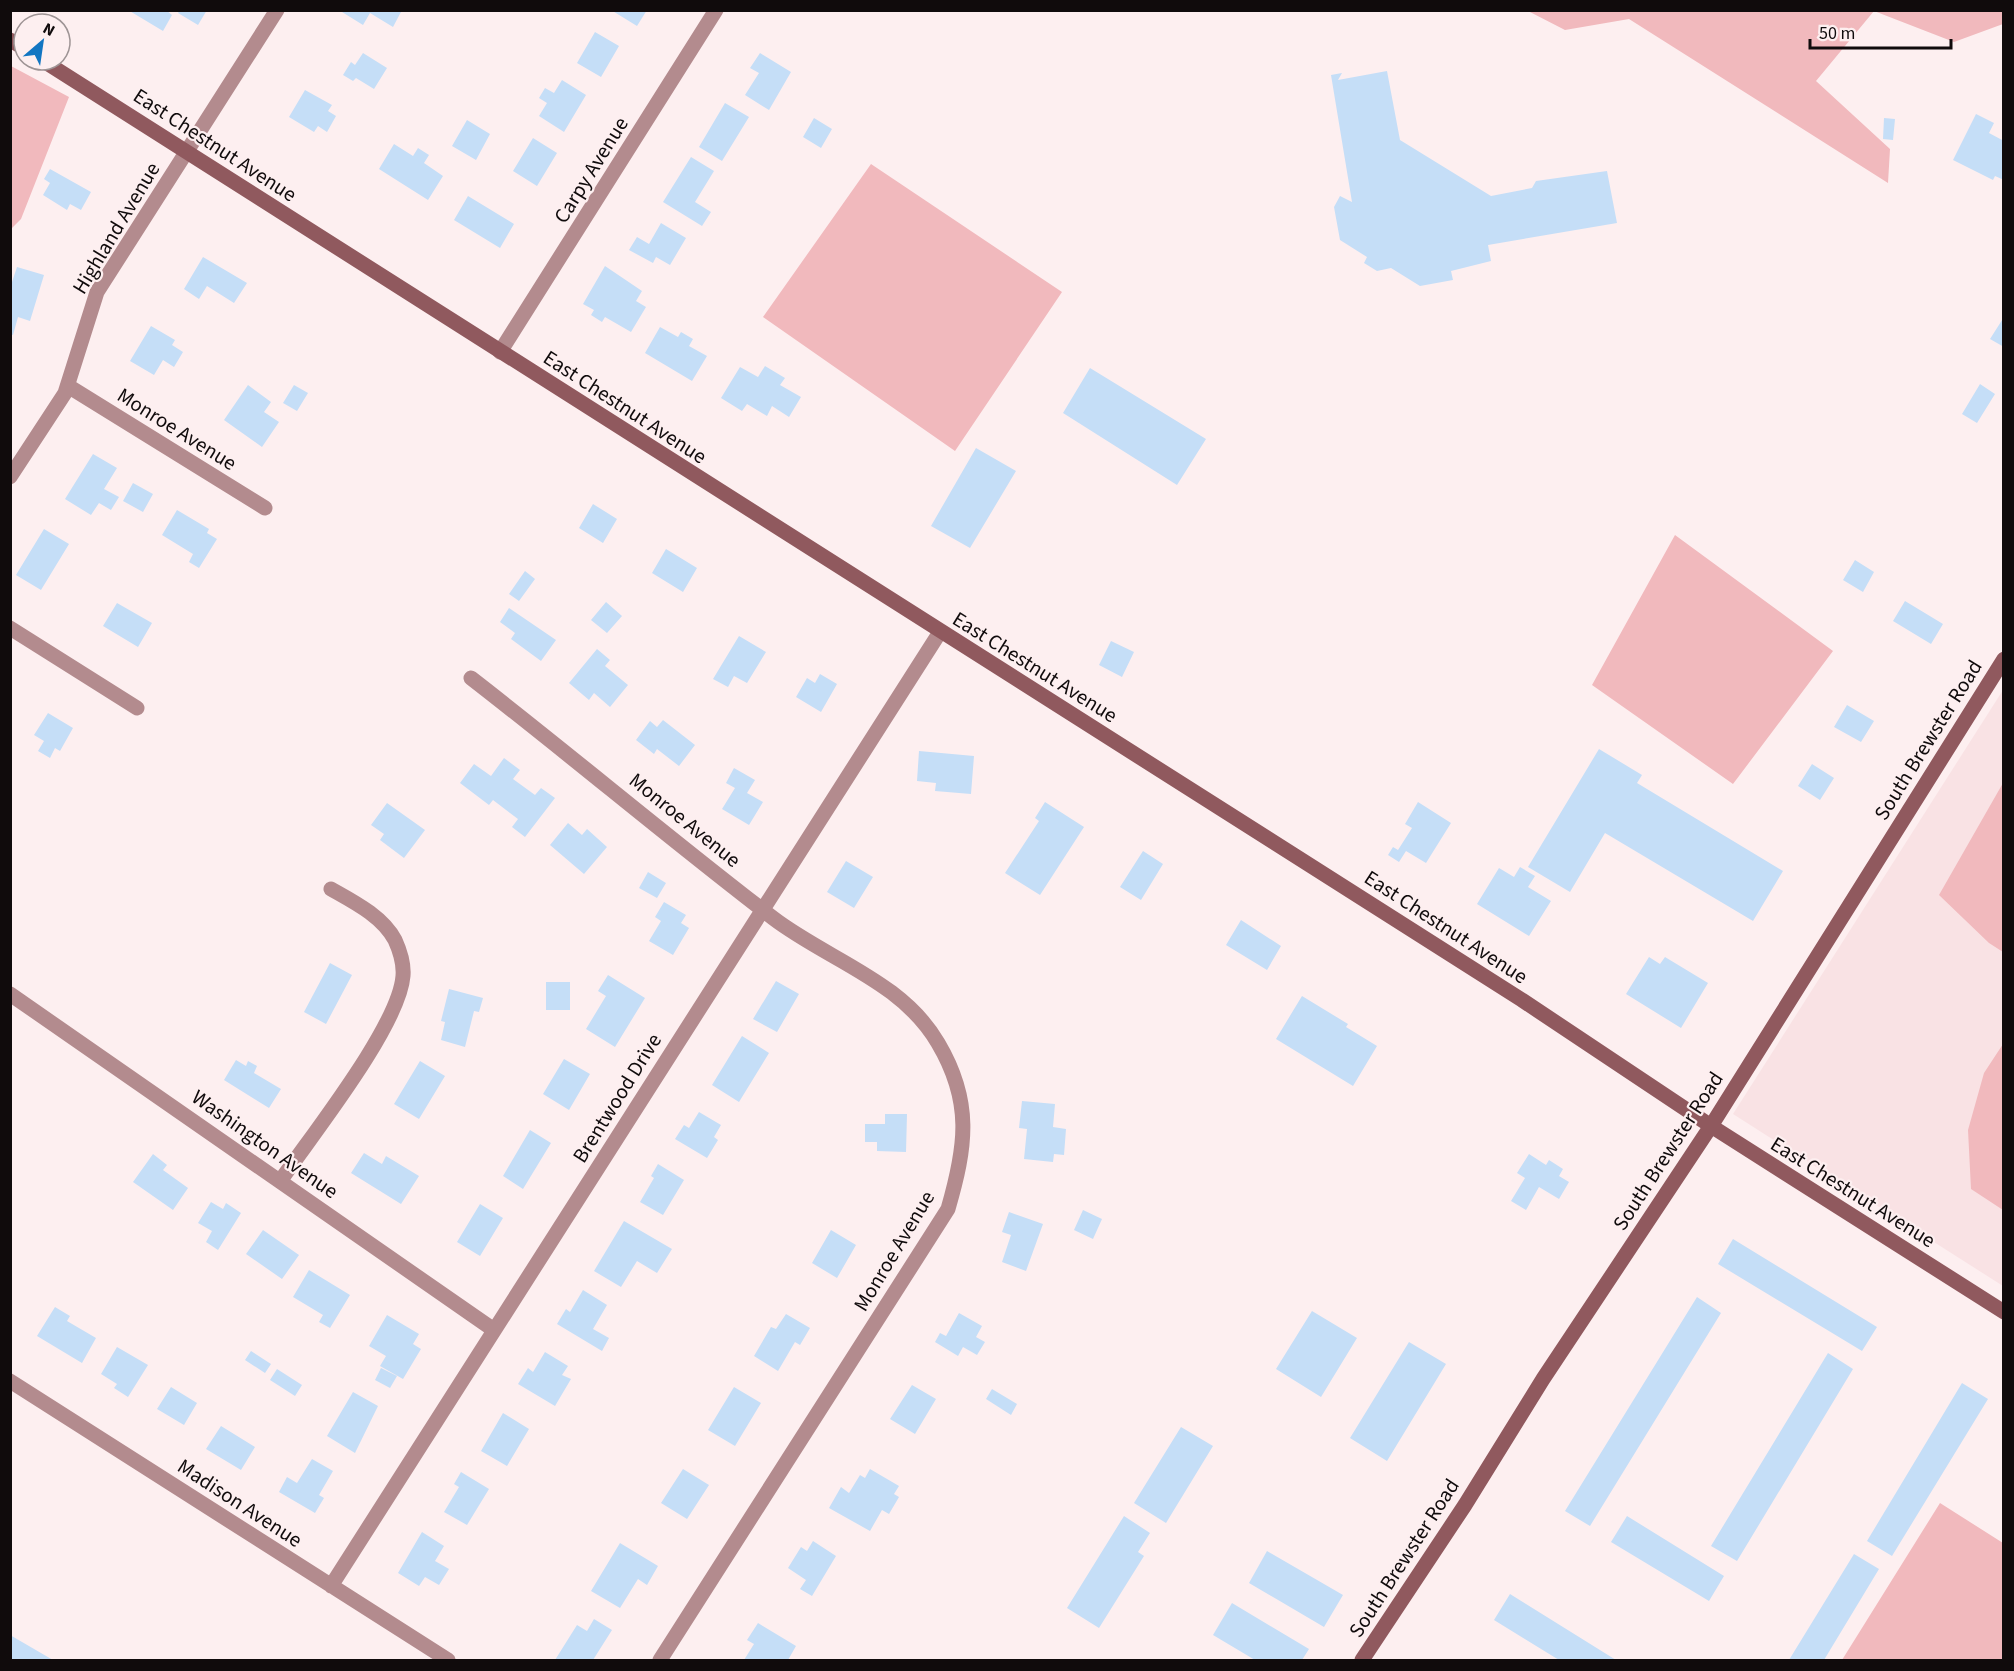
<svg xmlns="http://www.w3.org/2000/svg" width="2014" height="1671" viewBox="0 0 2014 1671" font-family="'Source Sans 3',sans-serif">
<rect width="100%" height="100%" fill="#fdeff0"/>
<path fill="#f9e2e4" d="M2003 690V1286L1733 1114Z"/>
<path fill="#f1b9bd" d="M2003 10V24L1954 42 1874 11 1816 81 1890 149 1888 183 1629 19 1565 30 1528 11Z
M11 66 69 97 21 219 11 229Z
M871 164 1062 292 955 451 763 317Z
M1675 535 1833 651 1733 784 1592 685Z
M2003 783 2004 952H2003L1989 943 1939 895Z
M2003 1044V1210L1971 1189 1968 1130 1984 1073Z
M1940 1503 2003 1543V1660H1842Z"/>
<path fill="#c5def7" d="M128 10H166L172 15 163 31Z
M180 10H207L198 25 178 13Z
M343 10H402L393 27 370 13 363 25 342 12Z
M611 10H647L637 26Z
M595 32 619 46 601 77 577 63Z
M363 53 387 68 374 89 356 78 353 81 343 75 351 62 355 65Z
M760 53 791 72 769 110 745 95 759 73 750 68Z
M1387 71 1400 140 1491 196 1532 188 1536 181 1607 171 1617 223 1488 245 1491 261 1451 271 1453 280 1420 286 1391 268 1377 271 1364 263 1367 257 1340 240 1334 207 1340 196 1352 202 1331 75 1342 73 1338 80Z
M562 80 586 95 564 132 539 116 547 103 539 98 545 88 554 93Z
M305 90 332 105 328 111 336 116 327 132 318 126 314 132 289 117Z
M725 103 749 117 722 161 699 147Z
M1976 114 1994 123 1989 133 2004 141V180L1995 176 1993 180 1953 160Z
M814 118 832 129 821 148 803 137Z
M1884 118 1895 119 1893 140 1883 139Z
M467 120 490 134 476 160 452 146Z
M533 138 557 153 537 186 513 171Z
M394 144 413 156 418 148 429 155 424 163 443 176 428 200 379 169Z
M691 157 714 171 695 202 711 212 702 226 663 202Z
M50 169 91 192 81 210 70 204 67 210 43 195 50 183 44 179Z
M468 196 514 224 500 248 454 220Z
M661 223 686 238 670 265 656 257 653 263 629 250 637 237 649 244Z
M203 257 247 283 234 303 207 286 199 299 184 289Z
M605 266 642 291 636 301 646 307 631 332 605 317 602 322 591 315 594 310 583 304Z
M17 267 44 275 30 321 18 317 13 335 10 334V288Z
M2004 317V347L1990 339Z
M151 326 175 340 172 345 183 352 174 367 163 360 154 375 130 361Z
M660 327 678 337 681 332 693 339 689 346 707 356 692 381 645 353Z
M765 366 785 378 780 385 801 397 789 417 772 406 767 416 747 404 742 411 721 398 740 367 758 377Z
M1090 368 1206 439 1177 485 1063 413Z
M1980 384 1995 394 1977 423 1962 414Z
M248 385 271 402 264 412 279 422 262 447 224 420Z
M294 385 308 393 297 411 283 403Z
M976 448 1016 471 970 548 931 526Z
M93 454 117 468 104 489 119 497 111 510 99 503 91 515 65 499Z
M133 483 153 494 143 512 123 501Z
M593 504 617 519 603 543 579 528Z
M177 510 209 529 207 533 217 539 199 568 189 562 193 554 162 535Z
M44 529 69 544 41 590 16 575Z
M666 549 697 568 683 592 652 573Z
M1855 560 1874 572 1863 592 1843 580Z
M525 571 535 579 519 601 509 594Z
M1905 601 1943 624 1931 644 1893 621Z
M606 602 622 616 607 633 591 620Z
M117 603 152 623 138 647 103 626Z
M509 608 556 640 541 661 511 639 515 633 500 622Z
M739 636 766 652 747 683 734 676 728 687 713 679Z
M1111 641 1134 652 1122 677 1099 665Z
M597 649 610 660 605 666 628 685 610 707 594 693 589 700 569 683Z
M820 674 837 684 821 712 796 697 807 678 815 683Z
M1847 705 1874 721 1861 742 1834 727Z
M48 713 73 728 60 751 55 748 50 758 38 751 44 741 34 735Z
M663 720 695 745 679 766 657 749 654 754 636 740 650 721 657 727Z
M1599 749 1642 775 1637 783 1783 871 1753 921 1605 833 1570 892 1528 867Z
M919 751 974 756 971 794 935 791 936 783 917 781Z
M504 758 520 770 513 779 535 795 541 788 555 798 525 837 512 827 518 819 493 800 489 805 460 783 474 764 491 776Z
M1812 764 1834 778 1820 800 1798 786Z
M734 768 755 780 747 793 763 802 749 825 722 809 735 788 726 783Z
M1045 802 1084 827 1040 895 1005 873 1039 821 1035 818Z
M1418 802 1451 823 1426 863 1406 851 1399 862 1388 855 1393 847 1398 850 1412 828 1405 824Z
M387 803 425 830 404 858 380 840 384 834 371 825Z
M568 823 582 835 587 829 607 847 584 874 550 845Z
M1143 851 1163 864 1141 900 1120 887Z
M846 861 873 877 854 908 827 892Z
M1520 867 1535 876 1528 887 1551 901 1529 936 1477 904 1499 868 1514 877Z
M648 872 666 883 657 898 639 888Z
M664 902 686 915 681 923 689 928 673 955 649 941 661 921 655 917Z
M1241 920 1281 946 1267 970 1226 945Z
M1649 957 1660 964 1665 957 1708 983 1681 1028 1626 994Z
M330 963 352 975 326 1024 304 1012Z
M608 975 645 998 615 1047 586 1029 606 996 598 991Z
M776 981 799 994 777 1032 753 1019Z
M546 982H570V1010H546Z
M449 989 483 998 479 1012 474 1011 465 1047 441 1040 445 1022 441 1021Z
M1302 996 1348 1024 1346 1027 1377 1046 1353 1086 1276 1039Z
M742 1036 769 1053 739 1102 712 1085Z
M564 1059 590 1074 569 1110 543 1094Z
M236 1060 246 1066 248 1061 257 1066 254 1073 281 1089 269 1108 224 1080Z
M420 1061 445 1076 419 1119 394 1104Z
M1022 1101 1055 1104 1053 1127 1066 1129 1064 1155 1054 1154 1053 1162 1024 1159 1027 1129 1019 1128Z
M699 1112 721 1125 714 1137 718 1140 707 1158 675 1139 684 1125 689 1128Z
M885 1114H907L906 1152 877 1151V1142H865V1124H885Z
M530 1130 551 1143 523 1189 503 1176Z
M364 1153 382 1164 386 1156 419 1176 401 1204 351 1173Z
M153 1154 167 1165 163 1170 188 1188 173 1210 133 1182Z
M1529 1154 1546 1165 1549 1160 1563 1169 1559 1176 1569 1182 1559 1199 1539 1187 1526 1210 1511 1201 1525 1178 1517 1173Z
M658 1164 684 1180 663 1215 640 1202 654 1178 651 1176Z
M211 1202 223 1209 226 1203 241 1213 218 1250 206 1242 212 1231 198 1223Z
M480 1204 503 1218 480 1256 457 1242Z
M1083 1210 1102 1219 1093 1239 1074 1230Z
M1009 1212 1043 1224 1026 1271 1002 1262 1011 1235 1002 1232Z
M624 1221 672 1249 657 1273 637 1261 621 1287 594 1271Z
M263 1230 299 1255 282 1279 246 1254Z
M831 1230 856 1245 837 1278 812 1263Z
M1733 1239 1877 1327 1862 1351 1718 1264Z
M309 1270 350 1295 330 1328 319 1322 323 1315 293 1297Z
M583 1290 607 1305 593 1329 609 1338 602 1351 557 1324 566 1309 570 1312Z
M1697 1297 1721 1313 1590 1526 1565 1511Z
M55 1307 70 1316 67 1321 96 1338 82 1363 37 1336Z
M1312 1311 1357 1338 1321 1397 1276 1369Z
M959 1313 982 1326 976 1337 985 1342 977 1355 963 1347 958 1356 935 1342 940 1333 946 1336Z
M786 1314 810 1328 800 1345 795 1342 778 1371 754 1356 771 1327 776 1329Z
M387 1315 419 1334 413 1344 421 1349 403 1379 380 1366 386 1356 369 1346Z
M1409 1342 1446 1364 1387 1461 1350 1438Z
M117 1347 148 1365 128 1397 114 1388 117 1384 101 1374Z
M251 1351 271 1364 265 1373 245 1360Z
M545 1352 568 1366 562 1375 571 1379 555 1406 518 1384 528 1368 533 1372Z
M1828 1353 1853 1369 1737 1561 1711 1546Z
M381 1368 397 1376 390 1388 375 1380Z
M277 1369 302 1385 295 1396 270 1380Z
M1962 1383 1988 1399 1892 1556 1867 1541Z
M912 1385 936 1399 915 1434 890 1419Z
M171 1387 197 1403 184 1425 157 1409Z
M734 1387 761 1403 735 1446 708 1430Z
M992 1389 1017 1404 1011 1415 986 1399Z
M353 1392 378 1406 355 1453 327 1436Z
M503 1413 529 1429 507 1466 481 1451Z
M221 1426 255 1447 241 1470 206 1449Z
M1181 1427 1213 1446 1166 1523 1134 1503Z
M312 1459 333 1471 319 1495 324 1498 315 1513 279 1492 287 1477 297 1483Z
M683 1469 709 1485 687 1519 661 1503Z
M870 1469 899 1486 894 1494 899 1497 889 1514 882 1510 870 1531 829 1508 841 1487 849 1493 860 1475 865 1478Z
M461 1472 489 1489 467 1525 444 1512 459 1487 454 1484Z
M1124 1516 1150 1533 1138 1552 1144 1556 1099 1628 1067 1608Z
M1627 1516 1724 1576 1709 1601 1611 1542Z
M422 1532 444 1546 435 1561 449 1569 439 1585 425 1577 419 1586 398 1573Z
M813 1541 836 1556 812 1596 800 1589 806 1580 788 1568 801 1547 807 1551Z
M620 1543 658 1566 647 1585 638 1579 620 1608 591 1591Z
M1267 1551 1343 1595 1324 1627 1249 1583Z
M1854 1554 1879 1569 1824 1660H1789Z
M1510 1594 1616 1660H1559L1494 1620Z
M1232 1603 1309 1649 1302 1660H1255L1213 1635Z
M594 1619 612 1630 593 1660H555L577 1625 587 1631Z
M758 1623 796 1646 788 1660H744L754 1644 747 1640Z
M10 1635 53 1660H10Z"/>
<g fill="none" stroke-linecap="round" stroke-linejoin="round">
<path stroke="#b38b8e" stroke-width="15" d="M500 352 716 10
M68 386 265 508
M10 477 65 393 97 292 277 10
M10 628 137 708
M471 678C573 757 671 840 773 918 828 960 902 981 938 1043 973 1102 966 1147 948 1209L660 1660
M10 994 494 1330
M281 1180C312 1135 399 1026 403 976 404 964 400 951 395 940 382 916 354 902 331 889
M10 1381 448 1660
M331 1586 940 632"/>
<path stroke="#90595e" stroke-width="15" d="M10 40 24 48
M42 60 1522 1000 1711 1126 2004 1312
M1362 1660 1465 1505 1543 1379 1711 1126 2004 659"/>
</g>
<g text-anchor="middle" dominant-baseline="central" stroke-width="4.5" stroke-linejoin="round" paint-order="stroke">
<g font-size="21" fill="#100b0c" stroke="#fdeff0">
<text transform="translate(215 145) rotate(33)">East Chestnut Avenue</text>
<text transform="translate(591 170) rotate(-58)">Carpy Avenue</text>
<text transform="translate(116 228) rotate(-59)">Highland Avenue</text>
<text transform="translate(625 407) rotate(33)">East Chestnut Avenue</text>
<text transform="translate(177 429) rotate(32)">Monroe Avenue</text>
<text transform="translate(1035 667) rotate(32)">East Chestnut Avenue</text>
<text transform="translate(1928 740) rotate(-58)">South Brewster Road</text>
<text transform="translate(685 820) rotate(39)">Monroe Avenue</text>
<text transform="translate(1446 927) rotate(33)">East Chestnut Avenue</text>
<text transform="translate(617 1098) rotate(-58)">Brentwood Drive</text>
<text transform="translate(265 1144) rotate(35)">Washington Avenue</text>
<text transform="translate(1668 1151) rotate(-57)">South Brewster Road</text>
<text transform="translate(1853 1192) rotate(32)">East Chestnut Avenue</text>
<text transform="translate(894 1251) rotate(-59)">Monroe Avenue</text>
<text transform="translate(240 1503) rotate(33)">Madison Avenue</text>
<text transform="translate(1404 1558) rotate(-57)">South Brewster Road</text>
</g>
</g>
<rect width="2014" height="1671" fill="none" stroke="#100b0c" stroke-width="24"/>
<g transform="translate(42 42) rotate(29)"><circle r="28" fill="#fdeff0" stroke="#9e9495" stroke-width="1.5"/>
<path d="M0-4.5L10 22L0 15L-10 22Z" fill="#1276c2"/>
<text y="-9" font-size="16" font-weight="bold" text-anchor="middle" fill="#100b0c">N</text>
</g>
<path d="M1810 39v9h141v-9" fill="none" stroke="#100b0c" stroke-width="3"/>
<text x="1819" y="39" font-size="18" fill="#100b0c" stroke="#fdeff0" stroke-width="4.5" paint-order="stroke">50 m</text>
</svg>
